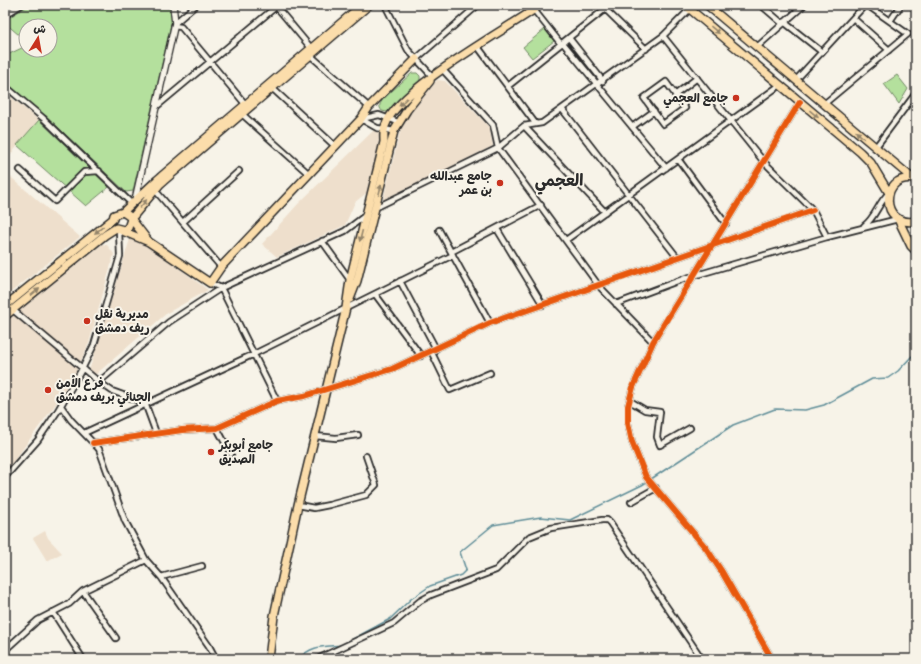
<svg xmlns="http://www.w3.org/2000/svg" width="921" height="664" font-family="Itim,'Playpen Sans Arabic',sans-serif">
<style>
.built{fill:#eedfcc}
.green{fill:#b4e09d;stroke:#708664}
.lines{fill:none;stroke-linecap:round;stroke-linejoin:round}
.stream{stroke:#5f8d98;stroke-width:1.5}
.minor-casing{stroke:#2b2b2b;stroke-width:8}
.tertiary-casing{stroke:#2b2b2b;stroke-width:8}
.primary-casing{stroke:#2b2b2b;stroke-width:10}
.minor{stroke:#f7f3e8;stroke-width:4.5}
.tertiary{stroke:#f7f3e8;stroke-width:5.5}
.primary{stroke:#fbddab;stroke-width:7}
.cycleway-casing{stroke:#f7f3e8;stroke-width:8}
.cycleway{stroke:#e8590c;stroke-width:6}
.oneway{fill:#93846b}
.poi-dot{fill:#c8321e;stroke:#f7f3e8;stroke-width:1.5}
.labels{text-anchor:middle;stroke-width:4;stroke-linejoin:round;paint-order:stroke}
.poi-label{font-size:12px;font-weight:bold;fill:#2b2b2b;stroke:#f7f3e8;text-anchor:start}
.district-label{font-size:16px;font-weight:bold;fill:#2b2b2b;stroke:#f7f3e8}
</style>
<rect width="100%" height="100%" fill="#f7f3e8"/>
<filter id="ink" filterUnits="userSpaceOnUse"><feTurbulence type="fractalNoise" baseFrequency=".025" numOctaves="2"/><feDisplacementMap in="SourceGraphic" scale="8" xChannelSelector="R" yChannelSelector="G"/><feConvolveMatrix kernelMatrix="1 2 1 2 8 2 1 2 1" color-interpolation-filters="sRGB"/></filter>
<g filter="url(#ink)">
<path class="built" d="M 437,80 L 445,81 L 489,127 L 493,146 L 383,200 L 402,124 Z
M 5,92 L 39,120 L 6,160 L 5,159 Z
M 374,130 L 382,135 L 369,191 L 355,202 L 345,225 L 277,257 L 262,244 L 298,204 Z
M 5,172 L 80,237 L 5,297 Z
M 130,239 L 146,244 L 208,290 L 167,313 L 95,375 L 89,371 Z
M 102,244 L 107,245 L 114,254 L 89,343 L 74,376 L 58,401 L 5,473 L 5,322 Z
M 45,531 L 48,538 L 62,553 L 47,561 L 33,538 Z"/>
<path class="green" d="M 29,5 L 169,5 L 172,20 L 133,191 L 126,192 L 47,117 L 5,82 L 5,56 L 26,46 L 26,50 L 50,50 L 50,26 L 26,26 L 26,41 L 5,23 L 5,20 Z
M 545,29 L 554,41 L 532,58 L 523,47 Z
M 412,73 L 417,73 L 420,76 L 420,81 L 392,108 L 387,112 L 382,111 C 378,106 380,104 383,99 Z
M 897,75 L 908,89 L 899,104 L 884,84 Z
M 39,120 L 109,187 L 86,206 L 17,145 Z"/>
<g class="lines">
<path class="stream" d="M 351,640 L 390,619 L 411,599 L 430,586 L 461,575 L 466,570 L 460,552 L 493,525 L 541,517 L 570,520 L 642,485 L 733,425 L 775,409 L 805,410 L 824,405 L 872,379 L 888,378 L 898,371 L 912,356
M 299,659 C 312,644 326,647 343,645"/>
<g class="minor-casing">
<path id="minor" d="M 275,5 L 311,48
M 385,5 L 408,50 L 433,77
M 601,5 L 646,49
M 761,5 L 783,24
M 534,10 L 561,44
M 5,15 L 21,5
M 853,18 L 889,50
M 890,21 L 901,5
M 784,22 L 822,52
M 175,23 L 196,5
M 174,26 L 181,27 L 246,105
M 663,36 L 764,162 L 813,210 L 827,237
M 569,38 L 603,81
M 563,43 L 666,168
M 478,47 L 535,123
M 757,47 L 804,5
M 310,55 L 369,107
M 416,59 L 478,5
M 443,70 L 493,125 L 498,148 L 599,286 L 653,342
M 796,80 L 865,5
M 666,82 L 685,108 L 663,124 L 644,98 Z
M 5,86 L 43,118 L 131,203
M 508,86 L 610,5
M 272,88 L 335,146
M 675,95 L 697,78
M 824,104 L 908,34 L 867,5
M 156,107 L 278,5
M 562,109 L 677,257
M 242,114 L 309,174
M 524,126 L 605,212
M 632,127 L 654,111
M 394,131 L 377,128 L 361,119 L 379,115 L 398,122
M 875,148 L 916,93
M 678,159 L 726,224
M 20,170 L 55,201 L 84,172 L 99,171
M 155,190 L 221,267
M 375,208 L 498,148 L 524,126 L 542,123 L 663,36 L 690,9
M 183,222 L 239,171
M 864,226 C 876,217 878,203 889,193
M 497,229 L 543,305
M 439,230 L 490,323
M 566,240 L 780,85
M 322,241 L 350,280
M 451,252 L 541,205
M 400,281 L 436,349
M 210,283 L 221,288 L 345,231 L 366,215
M 375,294 L 421,356
M 616,304 L 683,279 L 827,237 L 898,219
M 13,310 L 99,382 L 112,391 L 145,403 L 156,433
M 431,351 L 450,390 L 490,373
M 99,382 L 169,322 L 221,288 L 277,401
M 630,401 L 645,410 L 660,412 L 657,437 L 660,445 L 690,428
M 61,406 L 71,420 L 99,449 L 125,521 L 146,560 L 161,577 L 209,646 L 216,659
M 217,428 L 231,454
M 84,433 L 254,354 L 453,255
M 315,436 L 336,438 L 358,435
M 93,443 L 182,430 L 217,428 L 277,401 L 304,396 L 392,369 L 490,323 L 813,210
M 5,477 L 38,440 L 57,412 L 82,369 L 94,345 L 120,256 L 119,230
M 631,502 L 656,488
M 298,505 L 314,508 L 329,505 L 366,495 L 376,485 L 366,456
M 161,577 L 202,566
M 83,591 L 116,638
M 53,612 L 83,659
M 5,650 L 38,620 L 69,604 L 83,591 L 146,560
M 317,659 L 394,623 L 420,601 L 431,595 L 496,570 L 529,537 L 551,528 L 602,520 L 607,520 L 610,523 L 702,659
M 772,659 L 722,572 L 706,548 L 646,477 L 632,442 L 628,423 L 628,406 L 633,387 L 653,342 L 800,102"/>
</g>
<g class="tertiary-casing">
<path id="tertiary" d="M 135,200 L 175,23 L 173,5"/>
</g>
<g class="primary-casing">
<path id="primary" d="M 685,5 L 860,152 L 871,163 L 889,193
M 707,5 L 912,178
M 914,179 C 880,173 879,228 916,221
M 898,219 L 911,246 L 916,251
M 120,230 L 149,242 L 129,216 L 123,212
M 149,242 L 210,283 L 221,267 L 361,119 L 369,107 L 416,59
M 350,299 L 357,281 L 394,131 L 407,110 L 430,81
M 5,306 L 113,219 L 114,215 L 123,212 L 157,180 L 362,5
M 5,316 L 105,235 L 116,228 L 124,230 L 128,228 L 131,219 L 160,184 L 369,5
M 269,659 L 274,616 L 298,505 L 346,308 L 350,280 L 384,142 C 384,136 383,129 386,124 C 399,88 507,29 541,5"/>
</g>
<use href="#minor" class="minor"/>
<use href="#tertiary" class="tertiary"/>
<use href="#primary" class="primary"/>
<g class="cycleway-casing">
<path id="cycleway" d="M 93,443 L 182,430 L 217,428 L 277,401 L 304,396 L 392,369 L 490,323 L 813,210
M 772,659 L 722,572 L 706,548 L 646,477 L 632,442 L 628,423 L 628,406 L 633,387 L 653,342 L 800,102"/>
</g>
<use href="#cycleway" class="cycleway"/>
</g>
<defs><path id="oneway-solid" d="M-6-.8H1V-3.2L6.5 0L1 3.2V.8H-6Z"/></defs>
<g class="oneway">
<use href="#oneway-solid" transform="translate(715 30) rotate(40)"/>
<use href="#oneway-solid" transform="translate(403 102) rotate(135)"/>
<use href="#oneway-solid" transform="translate(814 114) rotate(40)"/>
<use href="#oneway-solid" transform="translate(860 135) rotate(-139)"/>
<use href="#oneway-solid" transform="translate(380 190) rotate(-76)"/>
<use href="#oneway-solid" transform="translate(143 204) rotate(-50)"/>
<use href="#oneway-solid" transform="translate(99 230) rotate(141)"/>
<use href="#oneway-solid" transform="translate(361 236) rotate(104)"/>
<use href="#oneway-solid" transform="translate(35 292) rotate(-39)"/>
</g>
</g>
<g class="poi-dot">
<circle cx="736" cy="98" r="4"/>
<circle cx="500" cy="183" r="4"/>
<circle cx="87" cy="321" r="4"/>
<circle cx="48" cy="390" r="4"/>
<circle cx="211" cy="452" r="4"/>
</g>
<g class="labels">
<g class="poi-label">
<text x="728" y="102" text-anchor="end">جامع العجمي</text>
<text x="492" y="180" text-anchor="end">جامع عبدالله<tspan x="492" dy="14">بن عمر</tspan></text>
<text x="95" y="318">مديرية نقل<tspan x="95" dy="14">ريف دمشق</tspan></text>
<text x="56" y="387">فرع الأمن<tspan x="56" dy="14">الجنائي بريف دمشق</tspan></text>
<text x="219" y="449">جامع أبوبكر<tspan x="219" dy="14">الصديق</tspan></text>
</g>
<g class="district-label">
<text x="559" y="186">العجمي</text>
</g>
</g>
<rect width="921" height="664" fill="none" stroke="#f7f3e8" stroke-width="20"/>
<rect x="10" y="10" width="901" height="644" fill="none" stroke="#2b2b2b" stroke-width="1.5" filter="url(#ink)"/>
<g transform="translate(38 38) rotate(11)"><circle r="19" fill="#f7f3e8" stroke="#a5a39c"/>
<path d="M0-3L7 15L0 10L-7 15Z" fill="#c8321e"/>
<text y="-6" font-size="11" font-weight="bold" text-anchor="middle" fill="#2b2b2b">ش</text>
</g>
</svg>
